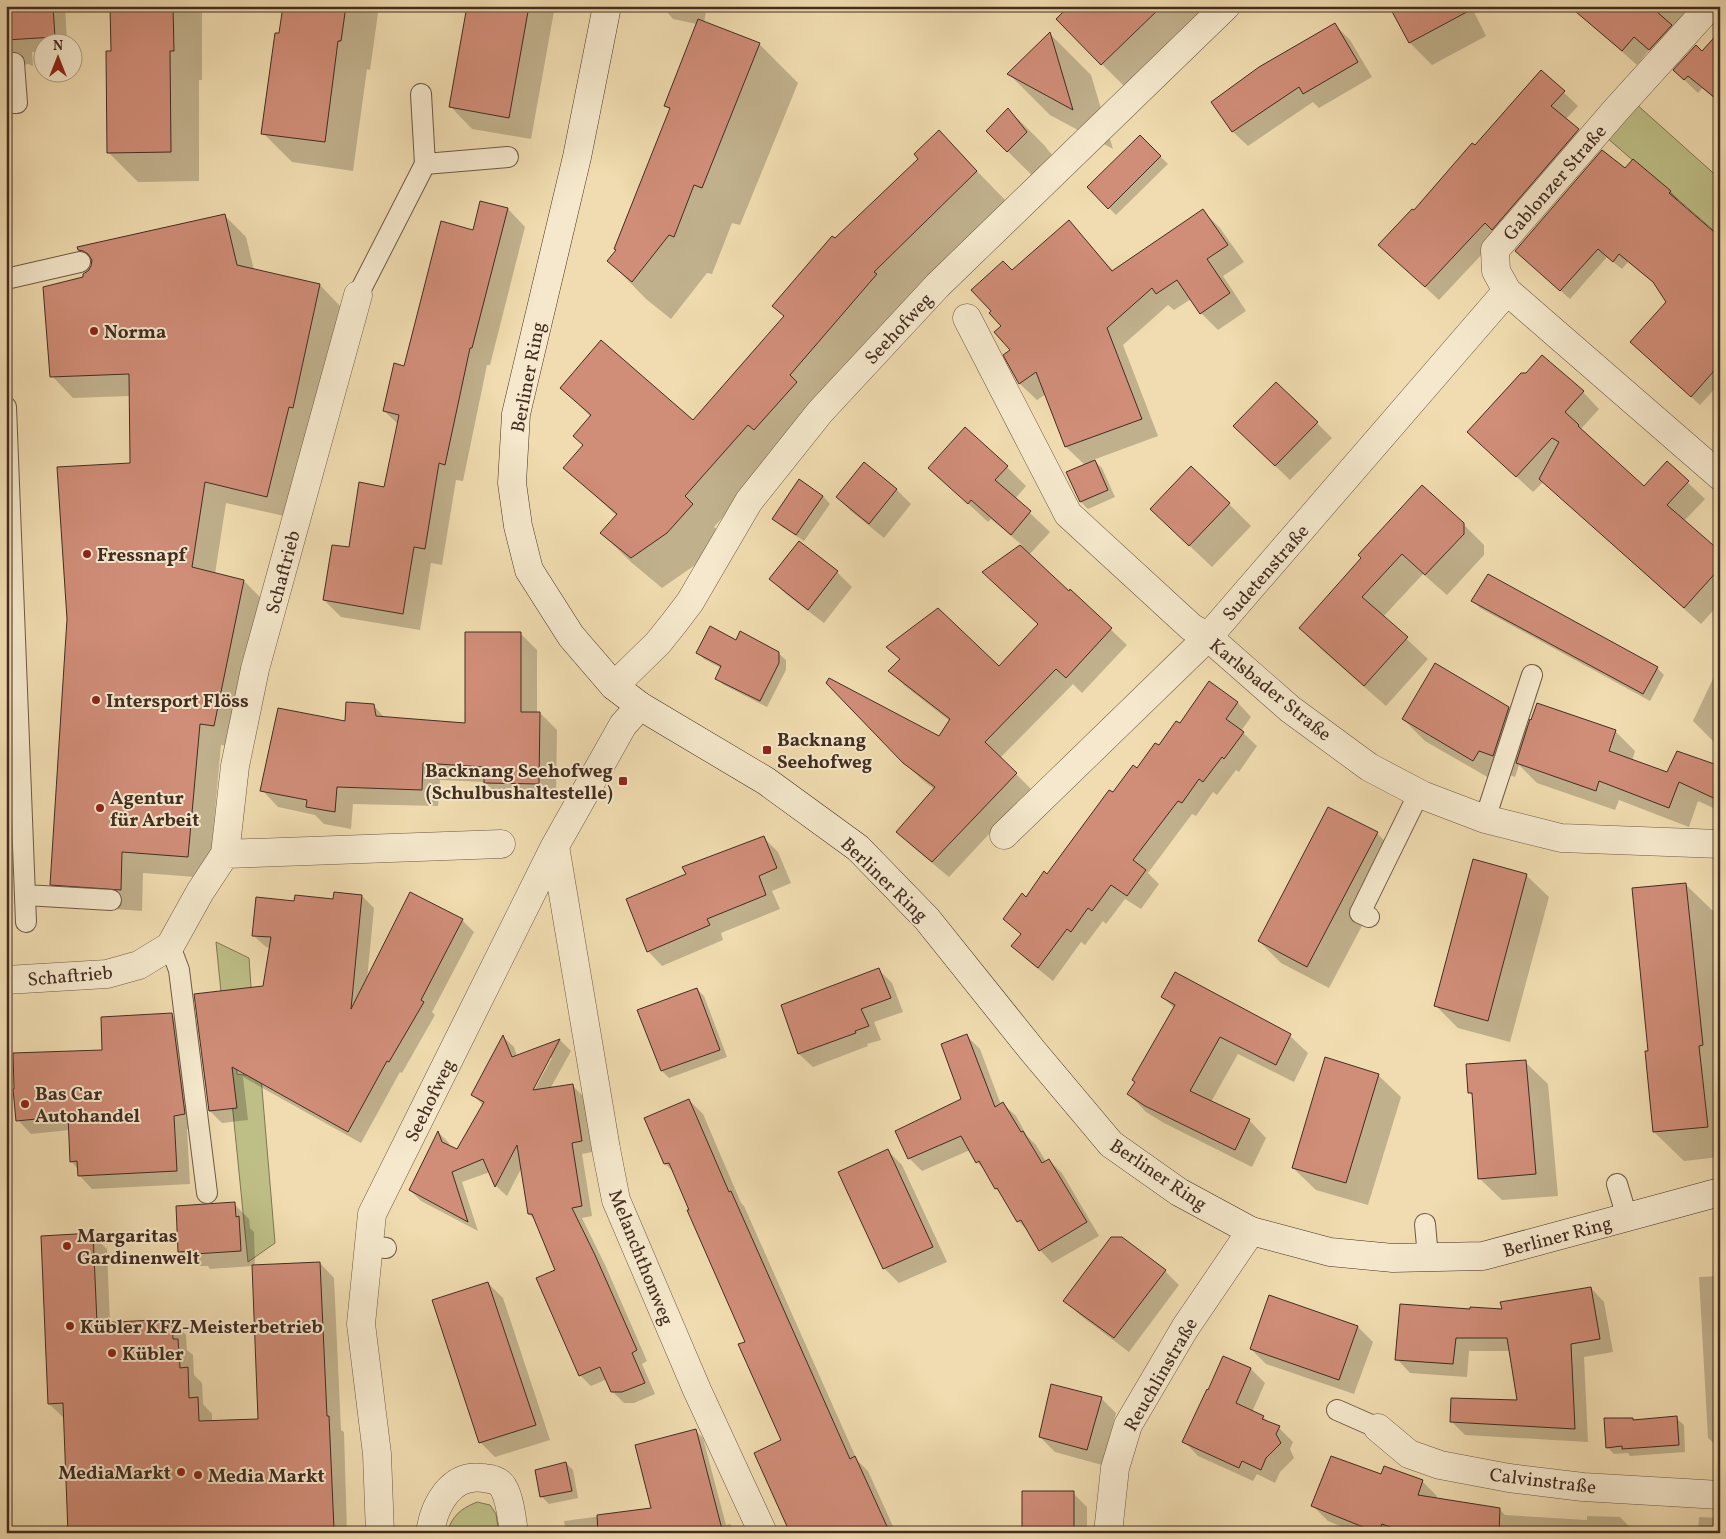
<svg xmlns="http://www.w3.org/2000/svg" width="1726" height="1539" font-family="Vollkorn,serif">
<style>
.green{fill:#bebf87;stroke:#807654}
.shadow{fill:#0003;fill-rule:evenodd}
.building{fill:#d08d78;stroke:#432c21}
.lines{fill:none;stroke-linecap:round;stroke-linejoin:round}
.lane-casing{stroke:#6e5845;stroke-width:22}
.street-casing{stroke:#6e5845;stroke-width:29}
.secondary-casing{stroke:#432c21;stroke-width:29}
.lane{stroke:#f5e8cc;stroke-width:20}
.street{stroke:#f5e8cc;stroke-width:28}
.secondary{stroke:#f5e8cc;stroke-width:28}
.poi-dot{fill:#8f2418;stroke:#f5e8cc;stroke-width:2}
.labels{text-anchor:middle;stroke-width:4;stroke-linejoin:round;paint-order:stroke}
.street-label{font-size:19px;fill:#432c21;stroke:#f5e8cc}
.poi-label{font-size:19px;font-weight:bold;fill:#432c21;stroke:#f5e8cc;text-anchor:start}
</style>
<rect width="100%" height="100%" fill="#f0dcb0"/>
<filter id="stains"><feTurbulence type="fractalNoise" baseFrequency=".004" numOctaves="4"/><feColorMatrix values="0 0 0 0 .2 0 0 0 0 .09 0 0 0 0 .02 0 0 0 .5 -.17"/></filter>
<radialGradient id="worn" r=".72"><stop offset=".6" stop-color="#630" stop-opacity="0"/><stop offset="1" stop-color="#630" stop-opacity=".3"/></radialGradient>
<path class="green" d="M 1635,103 L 1720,179 L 1720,236 L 1606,137 Z
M 216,942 L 249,958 L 255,1045 L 236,1046 L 237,1074 L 261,1077 L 275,1243 L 248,1262 Z
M 477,1502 L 490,1505 L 496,1514 L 499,1533 L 447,1533 C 452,1516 460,1509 477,1502 Z"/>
<path class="shadow" d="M 6,6 L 65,6 L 67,42 L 42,42 L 42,51 L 32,52 L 33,66 L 28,64 L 21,66 L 6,77 Z
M 112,6 L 202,6 L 202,80 L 199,80 L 199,181 L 138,182 L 108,152 L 112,52 Z
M 284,6 L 379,6 L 370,70 L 367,69 L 353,171 L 292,162 L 263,133 Z
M 468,6 L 555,6 L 531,139 L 472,129 L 450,106 Z
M 662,6 L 707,6 L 704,23 L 760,45 L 798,83 L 740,225 L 732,223 L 712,274 L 707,273 L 671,319 L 646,299 L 609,261 L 618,250 L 670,110 L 665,105 L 697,24 L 673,19 Z
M 1071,6 L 1228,6 L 1133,95 L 1057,19 Z
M 1390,6 L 1471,6 L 1486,36 L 1432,65 L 1410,43 Z
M 1596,6 L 1696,6 L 1664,63 L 1649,50 L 1637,65 L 1585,19 Z
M 1335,25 L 1350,40 L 1372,77 L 1319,108 L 1313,102 L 1248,146 L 1233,132 L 1212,102 Z
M 1720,32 L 1720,103 L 1702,88 L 1698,93 L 1674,70 L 1702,53 Z
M 1050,34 L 1091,75 L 1113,149 L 1050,115 L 1009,74 Z
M 1541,71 L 1578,106 L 1565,120 L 1591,144 L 1499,236 L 1439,300 L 1394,258 L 1414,212 L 1475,147 Z
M 1008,109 L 1045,146 L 1063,169 L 1045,188 L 987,131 Z
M 939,132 L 1007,202 L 714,527 L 723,535 L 698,563 L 662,588 L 632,563 L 601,533 L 617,516 L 565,468 L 584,445 L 591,417 L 562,388 L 693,421 L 785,316 L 835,240 L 919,159 Z
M 1140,136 L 1168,164 L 1116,215 L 1088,187 Z
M 1625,170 L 1670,191 L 1679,200 L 1678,201 L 1720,361 L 1720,383 L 1700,405 L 1641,351 L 1667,302 L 1656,285 L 1628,262 L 1622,269 L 1607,257 L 1570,299 L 1525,259 Z
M 481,202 L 508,209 L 525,227 L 490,365 L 487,365 L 463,481 L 456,480 L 442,565 L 431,563 L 420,630 L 341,617 L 324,600 L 350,549 L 385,489 L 398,424 L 384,411 L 405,367 L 474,231 Z
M 1203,211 L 1220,228 L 1244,262 L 1223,276 L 1246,311 L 1218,330 L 1201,313 L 1191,299 L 1174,310 L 1168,305 L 1123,345 L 1158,436 L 1093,460 L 1102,468 L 1115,497 L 1088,509 L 1081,502 L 1068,473 L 1085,465 L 1066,447 L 1046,394 L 1037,400 L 1020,384 L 1005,355 L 1012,350 L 1002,326 L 1012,272 L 1069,222 L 1114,272 Z
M 225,216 L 246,237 L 254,270 L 320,285 L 341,307 L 289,517 L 226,503 L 215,574 L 244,581 L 265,602 L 235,747 L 221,745 L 209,878 L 143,873 L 142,911 L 73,906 L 51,884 L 132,464 L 130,396 L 73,398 L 52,376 L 85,277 L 93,264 L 79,250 Z
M 1583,392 L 1599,409 L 1581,429 L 1645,488 L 1667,463 L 1705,499 L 1684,521 L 1720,553 L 1720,603 L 1701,624 L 1543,482 L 1533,492 L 1468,432 Z
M 1317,423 L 1332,438 L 1290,480 L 1249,441 Z
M 864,464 L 897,490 L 911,504 L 884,538 L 852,512 L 837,497 Z
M 1007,467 L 1026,486 L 1015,499 L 1050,532 L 1029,555 L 1069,593 L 1070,591 L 1127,645 L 1082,693 L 1073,684 L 1000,758 L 1031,789 L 949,877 L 914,848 L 898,832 L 934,789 L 920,778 L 904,762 L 939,738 L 950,721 L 905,686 L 890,671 L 901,660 L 888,647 L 999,668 L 1039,624 L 984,572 L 1022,545 L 991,519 L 988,522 L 930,468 Z
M 799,481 L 823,496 L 830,504 L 804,541 L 781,526 L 774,519 Z
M 1229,504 L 1251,526 L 1212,567 L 1174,531 Z
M 1463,524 L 1484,545 L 1484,555 L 1447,595 L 1423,574 L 1383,617 L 1428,659 L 1386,706 L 1321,649 L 1301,628 L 1362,558 Z
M 837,572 L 852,587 L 824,623 L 786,594 L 771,579 Z
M 1473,601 L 1657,668 L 1664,675 L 1650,701 L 1480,608 Z
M 520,633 L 537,650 L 537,713 L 540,713 L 557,730 L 556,800 L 502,800 L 485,782 L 440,780 L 438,806 L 353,804 L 351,829 L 324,824 L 315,815 L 278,807 L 262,790 L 346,723 L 373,705 L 385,718 L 467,724 Z
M 736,641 L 778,653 L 786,660 L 786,670 L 767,707 L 724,685 L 716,678 L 721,668 L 704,659 L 697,652 Z
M 1720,664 L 1720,746 L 1715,743 L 1693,721 Z
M 1210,683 L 1238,703 L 1251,717 L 1241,731 L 1257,746 L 1239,772 L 1236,770 L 1217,795 L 1213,792 L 1196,816 L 1192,814 L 1148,873 L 1159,884 L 1141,909 L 1125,899 L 1106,924 L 1103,921 L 1085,945 L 1081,942 L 1053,981 L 1027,960 L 1013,946 L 1022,935 L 1005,919 L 1048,875 L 1113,794 L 1180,725 Z
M 1538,705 L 1616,732 L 1635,751 L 1632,761 L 1667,774 L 1720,767 L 1720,811 L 1698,801 L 1689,827 L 1619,800 L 1615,810 L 1537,783 L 1519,765 L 1515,777 L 1502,772 L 1496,782 L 1425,741 L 1403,719 L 1508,708 L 1528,728 Z
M 1377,833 L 1399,856 L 1329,988 L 1281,963 L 1259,941 Z
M 763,837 L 778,852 L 791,883 L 772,891 L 780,909 L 721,933 L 723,940 L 662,966 L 648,951 L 688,875 Z
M 1526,875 L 1549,897 L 1510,1042 L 1458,1028 L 1436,1006 Z
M 1685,884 L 1715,913 L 1720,963 L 1720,1157 L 1684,1161 L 1654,1132 L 1650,1052 Z
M 362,896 L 374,908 L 367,980 L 462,920 L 474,932 L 432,1012 L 435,1015 L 402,1073 L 400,1072 L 361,1143 L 243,1077 L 248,1120 L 222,1123 L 210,1111 L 264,987 L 270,948 L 266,947 L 253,935 L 296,902 L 334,901 Z
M 879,970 L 892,983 L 903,1012 L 874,1022 L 881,1040 L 867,1044 L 868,1046 L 813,1067 L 799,1054 L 783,1006 Z
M 697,989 L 704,996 L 727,1057 L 669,1078 L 662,1071 Z
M 1163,997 L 1290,1036 L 1308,1053 L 1294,1082 L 1238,1054 L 1211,1102 L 1249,1120 L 1266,1138 L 1252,1167 L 1164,1123 L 1146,1112 L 1129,1094 L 1174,1008 Z
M 172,1015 L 186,1028 L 198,1127 L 187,1129 L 190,1184 L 92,1189 L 79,1175 L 78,1169 L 71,1161 L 70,1130 L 31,1134 L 18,1120 L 103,1051 Z
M 967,1036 L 980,1049 L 1001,1105 L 1003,1104 L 1016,1116 L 1027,1136 L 1036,1145 L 1046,1162 L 1049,1160 L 1062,1173 L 1099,1236 L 1052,1263 L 1040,1250 L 1029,1232 L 1018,1221 L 1003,1195 L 996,1189 L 987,1172 L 977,1162 L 970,1150 L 922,1171 L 909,1158 L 963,1100 Z
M 503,1037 L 514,1047 L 517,1056 L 560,1040 L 571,1051 L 550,1089 L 573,1086 L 584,1097 L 592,1152 L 582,1154 L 592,1216 L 582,1218 L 606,1267 L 647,1361 L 642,1364 L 655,1394 L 634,1403 L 624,1403 L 613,1392 L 607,1379 L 591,1386 L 580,1375 L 556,1271 L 536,1221 L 529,1214 L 522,1167 L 507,1196 L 496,1186 L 490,1172 L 462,1182 L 478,1231 L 421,1201 L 410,1190 L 439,1133 L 449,1143 L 450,1147 L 458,1151 L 483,1105 L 472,1094 ZM 549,1058 L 552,1058 L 531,1096 L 529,1095 Z
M 1525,1062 L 1548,1084 L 1558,1196 L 1502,1200 L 1479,1178 L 1474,1097 L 1469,1092 Z
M 1378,1075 L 1401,1097 L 1368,1205 L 1316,1190 L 1293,1168 Z
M 689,1100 L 703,1114 L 741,1203 L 744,1206 L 857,1460 L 868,1471 L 896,1533 L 792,1533 L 783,1441 L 746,1342 L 675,1173 L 665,1164 Z
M 887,1150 L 902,1165 L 947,1262 L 899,1283 L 884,1268 Z
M 234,1204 L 249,1219 L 250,1228 L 254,1232 L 255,1266 L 320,1263 L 334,1278 L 341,1430 L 344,1432 L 347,1533 L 69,1533 L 65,1419 L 49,1404 L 92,1235 L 107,1249 L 110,1323 L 172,1321 L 186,1335 L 187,1350 L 193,1355 L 194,1375 L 202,1383 L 203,1404 L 212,1414 L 212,1422 L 259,1420 L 253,1266 L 210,1269 L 208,1266 L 195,1266 L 180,1252 Z
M 1165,1271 L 1179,1285 L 1129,1352 L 1080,1315 L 1065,1300 Z
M 1720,1276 L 1720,1449 L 1708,1438 L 1699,1277 Z
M 488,1283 L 503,1298 L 550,1440 L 495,1457 L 480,1442 Z
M 1591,1288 L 1604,1302 L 1613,1352 L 1584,1357 L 1588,1442 L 1465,1435 L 1451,1421 L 1519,1401 L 1510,1351 L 1469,1351 L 1467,1377 L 1410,1373 L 1397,1359 L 1471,1311 L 1503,1310 Z
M 1270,1296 L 1358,1327 L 1373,1342 L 1354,1394 L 1266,1364 L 1251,1349 Z
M 1224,1357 L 1251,1369 L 1265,1383 L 1252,1412 L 1263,1417 L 1270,1423 L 1279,1428 L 1293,1442 L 1290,1449 L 1294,1458 L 1280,1472 L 1275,1483 L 1257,1474 L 1253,1481 L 1198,1456 L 1184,1441 L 1209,1392 Z
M 1052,1385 L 1101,1398 L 1116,1413 L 1102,1465 L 1055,1452 L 1040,1437 Z
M 1676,1418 L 1684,1425 L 1685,1452 L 1630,1456 L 1628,1453 L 1614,1454 L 1607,1447 L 1633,1419 L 1634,1421 Z
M 696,1431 L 703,1438 L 726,1525 L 730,1524 L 738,1533 L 682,1533 Z
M 566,1463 L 573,1470 L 578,1498 L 549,1504 L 542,1497 Z
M 1382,1475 L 1422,1481 L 1437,1496 L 1436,1499 L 1499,1509 L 1505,1515 L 1587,1520 L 1587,1516 L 1620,1517 L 1633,1530 L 1638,1530 L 1641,1533 L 1357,1533 L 1328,1521 L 1313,1506 Z
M 1073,1493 L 1087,1507 L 1087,1533 L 1023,1533 Z
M 602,1516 L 610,1533 L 566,1533 L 564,1521 Z
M 1699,1517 L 1720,1518 L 1720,1533 L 1698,1533 Z"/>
<path class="building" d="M 6,6 L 53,6 L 55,37 L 6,40 Z
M 110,6 L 173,6 L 174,51 L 170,51 L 171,152 L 107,153 L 106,51 L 111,51 Z
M 283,6 L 346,6 L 341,41 L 338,41 L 325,142 L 261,134 L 275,33 L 279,33 Z
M 467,6 L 529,6 L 509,118 L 449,107 Z
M 1069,6 L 1162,6 L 1101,65 L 1056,19 Z
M 1389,6 L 1478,6 L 1409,43 Z
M 1569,6 L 1660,6 L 1656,11 L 1672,25 L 1649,50 L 1634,37 L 1622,51 Z
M 698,19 L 760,43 L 702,188 L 694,185 L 674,237 L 669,235 L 632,282 L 607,261 L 616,250 L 614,249 L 670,108 L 664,106 Z
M 1335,23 L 1358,62 L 1303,94 L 1299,87 L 1232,132 L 1211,102 L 1259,67 Z
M 1720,31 L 1720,102 L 1688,76 L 1684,80 L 1673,70 L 1696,45 L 1702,51 Z
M 1050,32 L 1073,110 L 1007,74 Z
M 1541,70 L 1565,91 L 1551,106 L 1579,129 L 1492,230 L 1485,223 L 1425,287 L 1378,245 L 1412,209 L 1414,210 L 1472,143 L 1475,145 Z
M 1008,108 L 1027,132 L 1007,152 L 986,131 Z
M 939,130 L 977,171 L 874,272 L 877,274 L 790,375 L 797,382 L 754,430 L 748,425 L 685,496 L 693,504 L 667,533 L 631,558 L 600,533 L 617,514 L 563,468 L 583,445 L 573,436 L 591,415 L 560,388 L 601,340 L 693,420 L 784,316 L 772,306 L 832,236 L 835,238 L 918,159 L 914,154 Z
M 1140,135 L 1161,156 L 1108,209 L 1087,187 Z
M 1602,150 L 1625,168 L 1633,159 L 1671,191 L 1669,193 L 1720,237 L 1720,364 L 1691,397 L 1630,342 L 1666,302 L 1653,282 L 1619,254 L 1613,262 L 1598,249 L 1560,291 L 1515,251 Z
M 480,201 L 508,208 L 472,348 L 470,348 L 445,465 L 439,463 L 425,549 L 414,547 L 403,614 L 323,600 L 332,545 L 349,547 L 359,482 L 384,487 L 399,415 L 383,411 L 394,363 L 404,366 L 441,221 L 473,230 Z
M 1203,209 L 1228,245 L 1207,259 L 1230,293 L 1200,314 L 1177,280 L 1156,294 L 1152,288 L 1107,328 L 1142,419 L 1065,447 L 1036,372 L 1019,384 L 1003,355 L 1010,350 L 994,332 L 1001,326 L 989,313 L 991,311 L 971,290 L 1003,261 L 1012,270 L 1069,220 L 1112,271 Z
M 225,214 L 237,265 L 320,284 L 293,408 L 289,407 L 267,497 L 205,482 L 192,567 L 244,580 L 214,726 L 200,724 L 188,857 L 122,852 L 121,890 L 50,885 L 67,619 L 57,467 L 130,463 L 129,374 L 50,377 L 43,287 L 83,277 L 83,274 L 88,271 L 91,266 L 92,260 L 88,254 L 83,251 L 78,250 L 77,247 Z
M 1542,355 L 1584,391 L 1565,412 L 1579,425 L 1578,426 L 1644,486 L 1667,461 L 1689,481 L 1667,505 L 1720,551 L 1720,568 L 1684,608 L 1539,479 L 1559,442 L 1552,438 L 1516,477 L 1467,432 L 1521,373 L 1526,373 Z
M 1276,382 L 1318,422 L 1275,466 L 1233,426 Z
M 965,427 L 1008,466 L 995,480 L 1031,511 L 1011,535 L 971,500 L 968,504 L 928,468 Z
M 1095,460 L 1108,490 L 1080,502 L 1066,472 Z
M 864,462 L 897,489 L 869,524 L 836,497 Z
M 1191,466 L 1230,503 L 1189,546 L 1150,509 Z
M 799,479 L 823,496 L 796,535 L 772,519 Z
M 1422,485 L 1464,523 L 1464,534 L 1425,575 L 1402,554 L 1362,597 L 1408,637 L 1364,686 L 1299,628 L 1361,558 L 1358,555 Z
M 799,541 L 838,571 L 808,610 L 769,579 Z
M 1020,545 L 1069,591 L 1070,589 L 1112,628 L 1066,678 L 1056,669 L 985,742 L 1017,773 L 932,862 L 896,832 L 935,787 L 903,763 L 826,683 L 829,678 L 939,736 L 950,719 L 888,671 L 900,659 L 886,647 L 938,608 L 999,666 L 1038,624 L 982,572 Z
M 1488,574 L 1658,667 L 1643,694 L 1471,601 Z
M 710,626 L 736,640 L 740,631 L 779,652 L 779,663 L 760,701 L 715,679 L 721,666 L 696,653 Z
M 465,632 L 521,632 L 521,712 L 540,712 L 539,784 L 484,783 L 484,767 L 423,763 L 422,790 L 337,787 L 335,812 L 306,807 L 307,800 L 260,791 L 278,708 L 345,721 L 346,702 L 374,704 L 376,716 L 465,723 Z
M 1435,663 L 1509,707 L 1493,756 L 1479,751 L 1473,761 L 1402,719 Z
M 1209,681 L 1238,702 L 1226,719 L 1244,732 L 1224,759 L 1222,757 L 1203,782 L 1199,779 L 1182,803 L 1178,801 L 1133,860 L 1146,870 L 1127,896 L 1111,885 L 1092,911 L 1088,908 L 1071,932 L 1067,929 L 1038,968 L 1011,946 L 1021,934 L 1003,919 L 1022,893 L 1026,897 L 1044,871 L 1047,874 L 1109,790 L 1113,792 L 1133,765 L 1137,768 L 1155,743 L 1159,745 L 1176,721 L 1180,723 Z
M 1537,703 L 1616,730 L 1609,751 L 1667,772 L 1677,751 L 1720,766 L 1720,801 L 1679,782 L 1669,808 L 1599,781 L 1596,791 L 1516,763 L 1530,719 L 1531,720 Z
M 1328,807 L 1378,832 L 1307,967 L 1258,941 Z
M 764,836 L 777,868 L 759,876 L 766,895 L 707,919 L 710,925 L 647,952 L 626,899 L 686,874 L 682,867 Z
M 1473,859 L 1527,874 L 1488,1021 L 1434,1006 Z
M 1686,883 L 1703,1045 L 1699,1046 L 1708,1127 L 1653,1132 L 1645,1051 L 1648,1051 L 1632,888 Z
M 334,892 L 362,895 L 351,1009 L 410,892 L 463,919 L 421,1000 L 424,1002 L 389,1062 L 387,1061 L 348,1132 L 232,1067 L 237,1108 L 209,1111 L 194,994 L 263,986 L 271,937 L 252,936 L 256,897 L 294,901 L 295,895 L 333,899 Z
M 879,968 L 891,998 L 861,1009 L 869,1026 L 855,1031 L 856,1033 L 798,1054 L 781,1005 Z
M 1175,972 L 1291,1034 L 1276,1065 L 1220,1037 L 1190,1091 L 1250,1119 L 1235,1150 L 1145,1106 L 1127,1094 L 1135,1082 L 1132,1080 L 1175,1005 L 1161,997 Z
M 697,988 L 720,1050 L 661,1071 L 637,1010 Z
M 172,1013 L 185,1114 L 174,1116 L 177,1171 L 78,1176 L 77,1161 L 70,1162 L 68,1116 L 16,1121 L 13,1089 L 14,1089 L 13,1053 L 102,1050 L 101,1017 Z
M 967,1034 L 995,1107 L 1003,1102 L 1021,1132 L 1023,1131 L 1042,1163 L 1049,1159 L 1087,1222 L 1039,1251 L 1021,1220 L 1017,1222 L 997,1188 L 995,1189 L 979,1161 L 976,1163 L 961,1136 L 908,1159 L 895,1131 L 961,1099 L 941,1044 Z
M 503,1035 L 512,1057 L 560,1039 L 533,1090 L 573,1084 L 582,1141 L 572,1143 L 582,1206 L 572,1208 L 595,1255 L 637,1350 L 632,1353 L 645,1383 L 622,1392 L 611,1392 L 600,1367 L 579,1376 L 536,1278 L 555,1270 L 532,1214 L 528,1214 L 517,1145 L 495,1187 L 483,1159 L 452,1172 L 468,1222 L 409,1190 L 438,1131 L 442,1142 L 457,1149 L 484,1102 L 471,1095 Z
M 1325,1057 L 1379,1074 L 1346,1183 L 1292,1168 Z
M 1526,1060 L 1536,1174 L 1478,1179 L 1472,1093 L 1468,1093 L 1466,1064 Z
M 689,1099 L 729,1192 L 731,1191 L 850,1459 L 855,1456 L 890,1533 L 790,1533 L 754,1453 L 781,1440 L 738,1344 L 745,1342 L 687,1210 L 689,1210 L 669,1163 L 664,1164 L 644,1118 Z
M 888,1149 L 933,1247 L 883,1269 L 838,1172 Z
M 235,1202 L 236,1217 L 239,1216 L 241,1251 L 194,1254 L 194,1251 L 178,1252 L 176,1206 Z
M 93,1233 L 97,1323 L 172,1319 L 173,1339 L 178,1339 L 180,1368 L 188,1367 L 189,1398 L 198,1397 L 199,1421 L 258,1419 L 252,1265 L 320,1262 L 327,1416 L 329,1416 L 334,1529 L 234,1533 L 68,1533 L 63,1403 L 48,1404 L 41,1236 Z
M 1111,1237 L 1122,1237 L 1166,1270 L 1114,1338 L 1063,1301 Z
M 488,1282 L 536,1425 L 479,1443 L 432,1300 Z
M 1591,1287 L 1600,1339 L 1571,1344 L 1575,1429 L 1450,1422 L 1451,1398 L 1517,1400 L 1507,1338 L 1456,1338 L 1453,1364 L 1395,1360 L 1400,1304 L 1470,1309 L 1470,1307 L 1502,1309 L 1500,1302 Z
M 1269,1295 L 1358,1326 L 1339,1380 L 1250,1349 Z
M 1223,1356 L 1251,1368 L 1236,1403 L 1264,1416 L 1262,1419 L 1280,1426 L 1276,1434 L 1281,1443 L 1266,1458 L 1261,1470 L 1242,1461 L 1239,1468 L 1182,1442 L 1207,1389 L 1208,1390 Z
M 1051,1384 L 1102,1397 L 1087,1450 L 1039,1437 Z
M 1677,1416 L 1679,1445 L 1622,1449 L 1622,1446 L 1606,1448 L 1604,1418 L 1633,1418 L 1633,1420 Z
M 696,1429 L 723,1533 L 598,1533 L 597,1515 L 651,1508 L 635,1445 Z
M 1331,1456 L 1381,1474 L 1384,1466 L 1423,1480 L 1418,1495 L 1500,1508 L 1499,1533 L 1407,1533 L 1382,1524 L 1378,1533 L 1311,1506 Z
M 566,1462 L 572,1491 L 540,1497 L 535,1470 Z
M 1022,1491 L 1074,1491 L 1074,1533 L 1022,1533 Z"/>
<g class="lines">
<g class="lane-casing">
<path id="lane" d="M 421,94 L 425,164
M 6,103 L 17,103 L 14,63
M 6,279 L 80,262
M 358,295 L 425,164 L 508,157
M 6,407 L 26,922
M 1485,819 L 1532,675
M 25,895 L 111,900
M 1369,917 L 1360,913 L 1419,793
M 170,946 L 179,970 L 207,1193
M 1617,1184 L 1627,1217
M 1425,1224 L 1428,1257
M 369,1246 L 386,1248
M 1337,1410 L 1378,1428"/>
</g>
<g class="street-casing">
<path id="street" d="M 1710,6 L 1616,110 L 1495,250 L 1496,271 L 1507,291 L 1720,476
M 967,318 L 1068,514 L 1191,627 L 1208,637 L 1290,709 L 1369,767 L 1422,795 L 1485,819 L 1561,838 L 1720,844
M 614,686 L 658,643 L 674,623 L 690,602 L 749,501 L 820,412 L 938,285 L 1226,6
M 1004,835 L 1208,637 L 1507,291
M 555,846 L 606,1149 L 616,1200 L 697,1390 L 763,1533
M 225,854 L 501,844
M 6,980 L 107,974 L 139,965 L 170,946 L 200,892 L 225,854 L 235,766 L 255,669 L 358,295
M 1378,1428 L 1409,1454 L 1440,1465 L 1509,1478 L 1583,1487 L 1720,1495
M 380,1533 L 377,1454 L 361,1324 L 372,1214 L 555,846 L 623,725 L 640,706
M 430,1533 C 434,1505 451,1473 483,1478 C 491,1479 499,1480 503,1487 C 510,1498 512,1520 514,1533
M 1108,1533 L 1115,1468 L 1128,1425 L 1185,1328 L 1251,1231"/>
</g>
<g class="secondary-casing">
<path id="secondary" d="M 607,6 L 577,157 L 516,414 L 512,483 L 518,526 L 529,570 L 571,636 L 614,686 L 640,706 L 766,781 L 858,848 L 927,919 L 1032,1050 L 1111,1144 L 1179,1192 L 1251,1231 L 1330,1252 L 1393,1258 L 1483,1256 L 1720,1192"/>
</g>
<use href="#lane" class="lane"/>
<use href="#street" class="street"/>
<use href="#secondary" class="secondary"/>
</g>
<g class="poi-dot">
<circle cx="94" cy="331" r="5"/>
<circle cx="87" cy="554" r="5"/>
<circle cx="96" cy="700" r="5"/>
<rect x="762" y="745" width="10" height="10" rx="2.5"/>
<rect x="618" y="776" width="10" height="10" rx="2.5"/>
<circle cx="100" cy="808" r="5"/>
<circle cx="25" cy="1104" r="5"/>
<circle cx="67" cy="1246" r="5"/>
<circle cx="70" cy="1326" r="5"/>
<circle cx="112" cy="1353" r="5"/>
<circle cx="181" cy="1472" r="5"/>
<circle cx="198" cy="1475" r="5"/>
</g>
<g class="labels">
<g class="street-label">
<text transform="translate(1554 182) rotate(-49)" y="7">Gablonzer Straße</text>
<text transform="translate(898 328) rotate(-47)" y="7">Seehofweg</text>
<text transform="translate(527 377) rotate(-79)" y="7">Berliner Ring</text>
<text transform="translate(282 572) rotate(-75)" y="7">Schaftrieb</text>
<text transform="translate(1265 572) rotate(-49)" y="7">Sudetenstraße</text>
<text transform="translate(1271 689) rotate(39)" y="7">Karlsbader Straße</text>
<text transform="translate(885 879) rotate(44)" y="7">Berliner Ring</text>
<text transform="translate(70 975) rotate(-5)" y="7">Schaftrieb</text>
<text transform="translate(429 1100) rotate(-64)" y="7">Seehofweg</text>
<text transform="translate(1159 1174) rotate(34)" y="7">Berliner Ring</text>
<text transform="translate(1557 1236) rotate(-15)" y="7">Berliner Ring</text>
<text transform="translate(642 1257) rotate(68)" y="7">Melanchthonweg</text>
<text transform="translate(1160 1374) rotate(-60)" y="7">Reuchlinstraße</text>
<text transform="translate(1543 1480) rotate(7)" y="7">Calvinstraße</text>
</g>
<g class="poi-label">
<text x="104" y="338">Norma</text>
<text x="97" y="561">Fressnapf</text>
<text x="106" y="707">Intersport Flöss</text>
<text x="777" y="746">Backnang<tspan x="777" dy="22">Seehofweg</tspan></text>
<text x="613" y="777" text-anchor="end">Backnang Seehofweg<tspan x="613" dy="22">(Schulbushaltestelle)</tspan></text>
<text x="110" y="804">Agentur<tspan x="110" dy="22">für Arbeit</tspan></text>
<text x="35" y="1100">Bas Car<tspan x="35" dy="22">Autohandel</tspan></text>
<text x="77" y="1242">Margaritas<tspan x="77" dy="22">Gardinenwelt</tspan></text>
<text x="80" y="1333">Kübler KFZ-Meisterbetrieb</text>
<text x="122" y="1360">Kübler</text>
<text x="171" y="1479" text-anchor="end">MediaMarkt</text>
<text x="208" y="1482">Media Markt</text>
</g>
</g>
<rect width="1726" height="1539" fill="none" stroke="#f0dcb0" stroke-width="25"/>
<rect x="8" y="8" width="1711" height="1524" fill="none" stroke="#432c21" stroke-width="2.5"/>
<rect x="12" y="12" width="1701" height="1514" fill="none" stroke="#432c21"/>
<g transform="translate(58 58)"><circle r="24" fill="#f5e8cc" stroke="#ae9d88"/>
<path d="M0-4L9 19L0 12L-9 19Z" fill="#8f2418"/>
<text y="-8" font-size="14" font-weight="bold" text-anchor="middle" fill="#432c21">N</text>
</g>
<rect width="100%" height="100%" filter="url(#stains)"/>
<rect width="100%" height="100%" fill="url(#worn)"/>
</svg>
